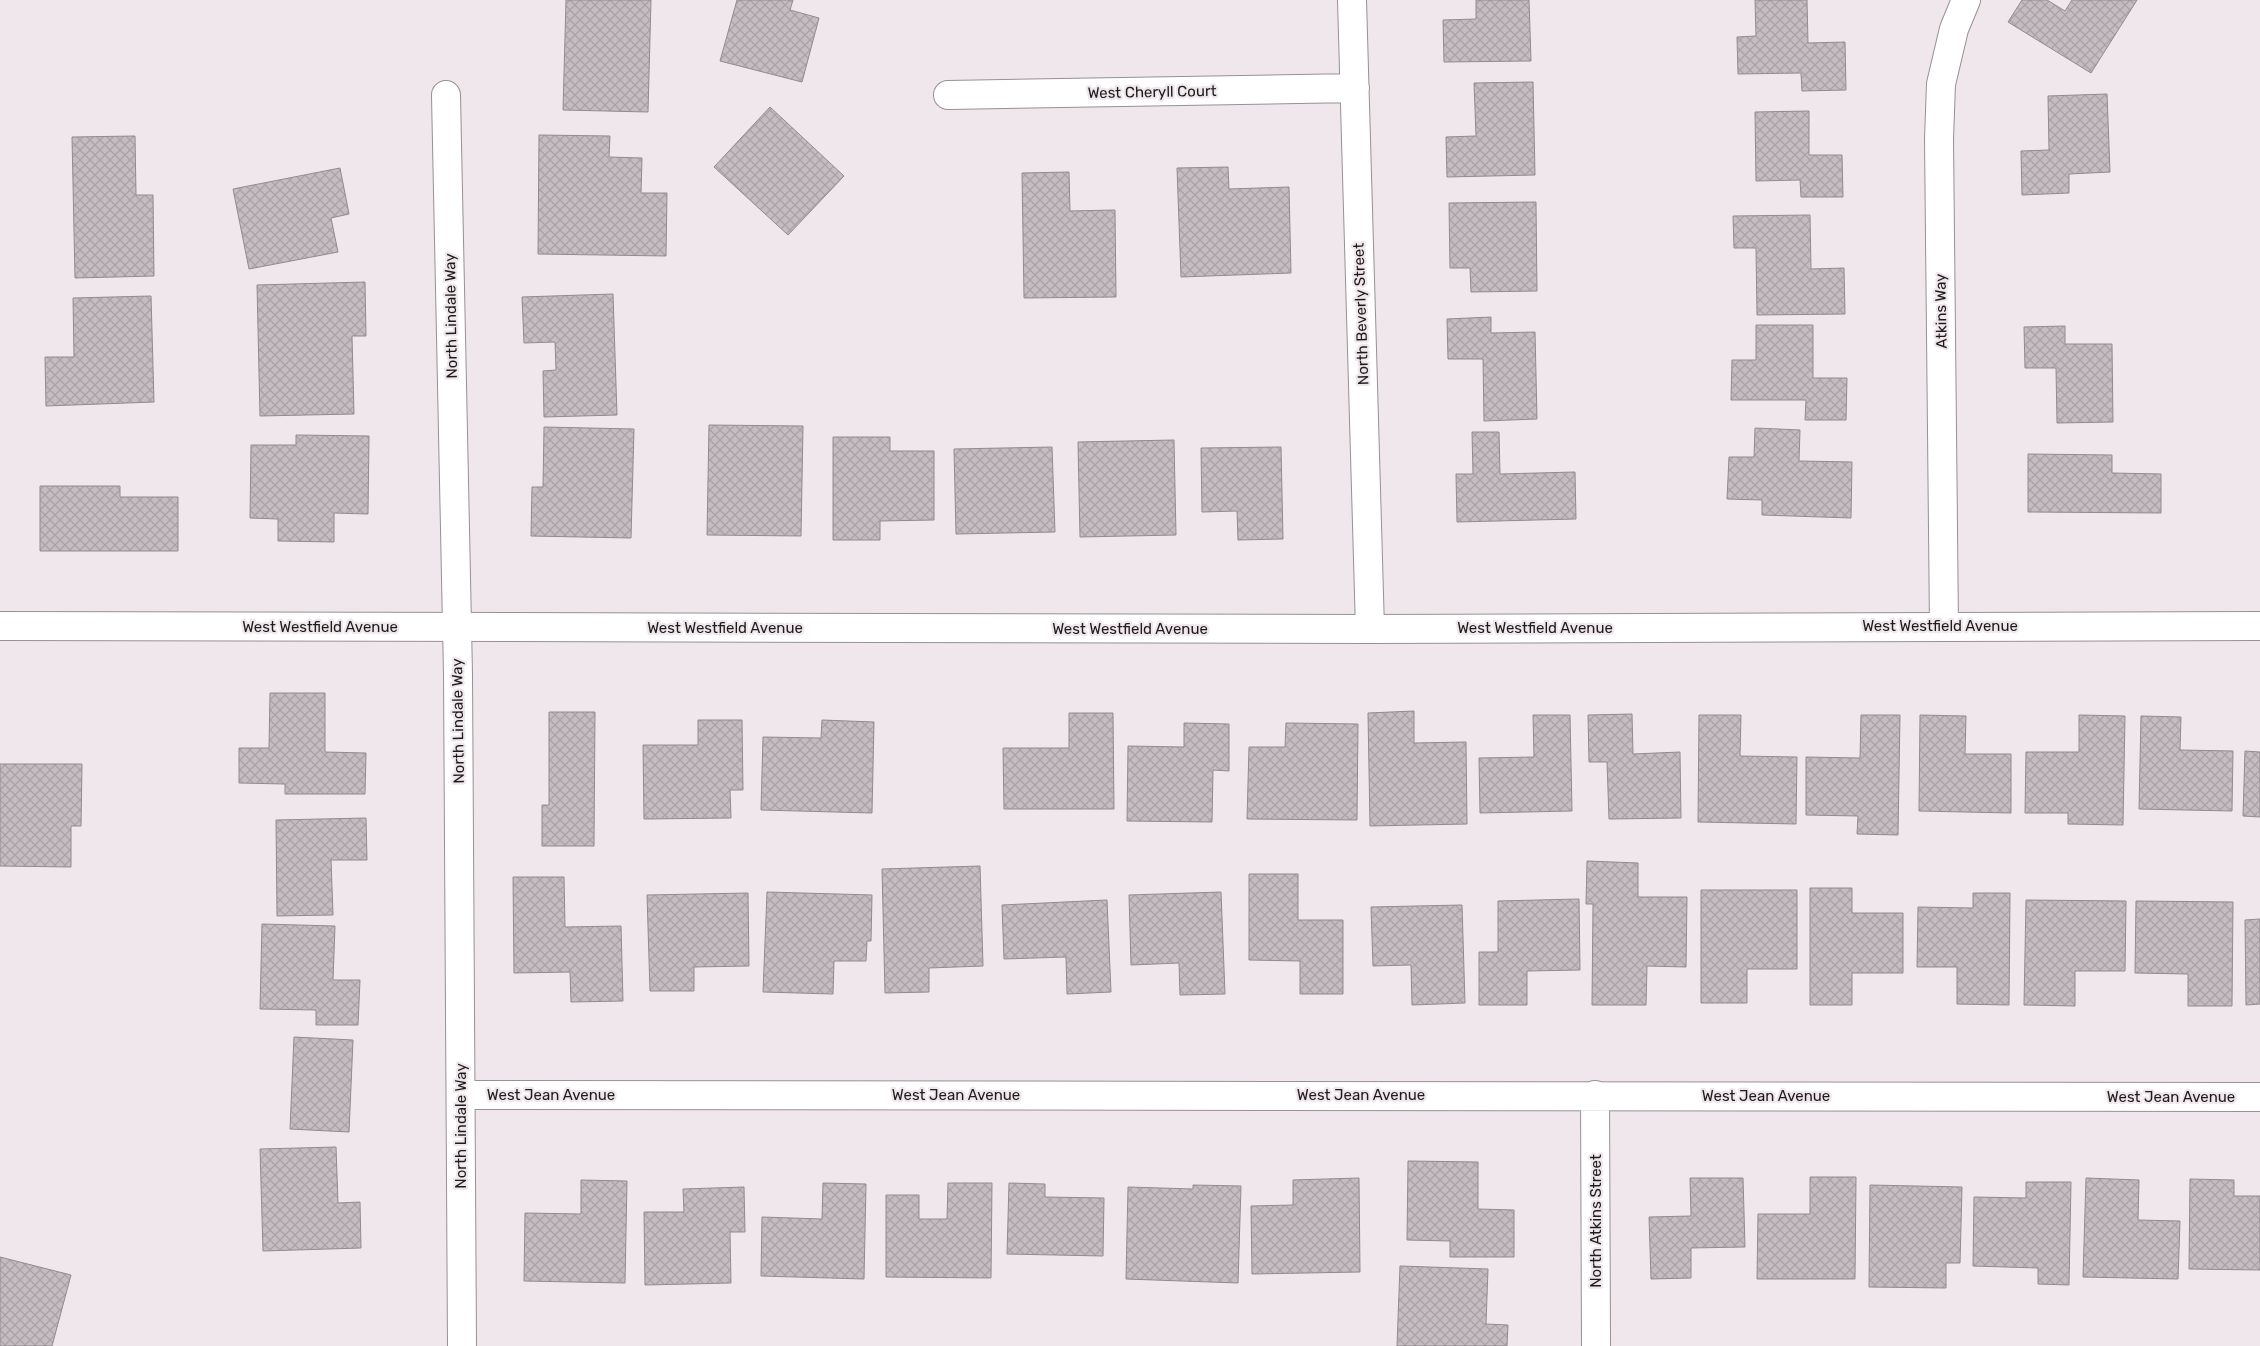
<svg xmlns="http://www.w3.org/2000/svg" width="2260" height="1346" font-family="Rubik,sans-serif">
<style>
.building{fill:url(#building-cross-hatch);stroke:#928b8e}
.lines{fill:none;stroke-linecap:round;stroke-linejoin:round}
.street-casing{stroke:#989094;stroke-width:30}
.secondary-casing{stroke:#989094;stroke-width:30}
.street{stroke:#fff;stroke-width:28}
.secondary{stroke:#fff;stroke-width:28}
.labels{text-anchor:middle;stroke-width:4.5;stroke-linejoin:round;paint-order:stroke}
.street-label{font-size:15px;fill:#1e1b1d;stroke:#efe7eb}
</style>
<defs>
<pattern id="building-cross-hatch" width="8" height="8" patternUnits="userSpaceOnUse" patternTransform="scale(1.25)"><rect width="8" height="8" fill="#c4bcc0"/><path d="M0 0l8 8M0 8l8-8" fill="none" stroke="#a8a1a5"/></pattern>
</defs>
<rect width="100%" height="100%" fill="#efe7eb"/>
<path class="building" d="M 566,0 L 651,0 L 648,112 L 563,110 Z
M 737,0 L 793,0 L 790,10 L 819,18 L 802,82 L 720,61 Z
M 1476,0 L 1529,0 L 1531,61 L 1444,62 L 1443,20 L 1476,19 Z
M 1755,0 L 1807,0 L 1808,43 L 1845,42 L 1846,90 L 1802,91 L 1801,73 L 1738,74 L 1737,37 L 1756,36 Z
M 2022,0 L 2047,0 L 2065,11 L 2072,0 L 2137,0 L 2091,73 L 2008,22 Z
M 1533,82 L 1535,175 L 1447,177 L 1446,137 L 1476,136 L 1474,83 Z
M 2107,94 L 2110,172 L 2069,174 L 2069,193 L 2022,195 L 2021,151 L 2049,150 L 2048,96 Z
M 770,107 L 844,176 L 788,235 L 714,167 Z
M 1809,111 L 1809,155 L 1842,155 L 1843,197 L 1801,197 L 1800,180 L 1756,181 L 1755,112 Z
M 539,135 L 610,136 L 609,157 L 642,158 L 641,193 L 667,193 L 666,256 L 538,254 Z
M 135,136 L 136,195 L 153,195 L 154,276 L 75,278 L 72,137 Z
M 1228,167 L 1229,189 L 1289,187 L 1291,273 L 1181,277 L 1177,168 Z
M 340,168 L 349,214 L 331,218 L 338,252 L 249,269 L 233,189 Z
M 1069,172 L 1070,211 L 1115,210 L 1116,297 L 1024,298 L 1022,173 Z
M 1536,202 L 1537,291 L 1471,292 L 1470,268 L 1450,268 L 1449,203 Z
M 1810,215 L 1811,269 L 1844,268 L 1845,314 L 1757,315 L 1756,248 L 1734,248 L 1733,216 Z
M 365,282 L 366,336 L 352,336 L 354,414 L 260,416 L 257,285 Z
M 613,294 L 617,415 L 544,417 L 543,371 L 556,370 L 555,342 L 524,343 L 522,297 Z
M 151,296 L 154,402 L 46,406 L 45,357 L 74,357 L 73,298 Z
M 1491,317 L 1491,333 L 1535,332 L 1537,419 L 1484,421 L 1483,359 L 1448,359 L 1447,319 Z
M 1756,325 L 1813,325 L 1813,378 L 1847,378 L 1846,420 L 1805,420 L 1806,400 L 1731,400 L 1732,360 L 1756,360 Z
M 2065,326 L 2065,344 L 2112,344 L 2113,422 L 2057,423 L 2056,368 L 2025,368 L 2024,327 Z
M 709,425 L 803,426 L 801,536 L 707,535 Z
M 544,427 L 634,429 L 631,538 L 531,536 L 532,487 L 543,487 Z
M 1755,428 L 1800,430 L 1799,461 L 1852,462 L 1851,518 L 1762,515 L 1762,500 L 1727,499 L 1729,457 L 1754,457 Z
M 1472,432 L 1499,432 L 1500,474 L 1575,472 L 1576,519 L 1457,522 L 1456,474 L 1473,474 Z
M 296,435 L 369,436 L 368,514 L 334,513 L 334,542 L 278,541 L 278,519 L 250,518 L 251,445 L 296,445 Z
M 833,437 L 890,437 L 890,451 L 934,451 L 934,520 L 880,521 L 880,540 L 833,540 Z
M 1174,440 L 1176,535 L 1080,537 L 1078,442 Z
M 1052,447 L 1055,532 L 956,534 L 954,449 Z
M 1281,447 L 1283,539 L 1238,540 L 1237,511 L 1202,512 L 1201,448 Z
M 2028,454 L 2112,455 L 2112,473 L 2161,474 L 2161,513 L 2028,512 Z
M 40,486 L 120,486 L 120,497 L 178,497 L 178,551 L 40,551 Z
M 270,693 L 325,693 L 325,752 L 366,753 L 365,794 L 285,794 L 285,784 L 239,783 L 239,748 L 269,748 Z
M 1414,711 L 1414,743 L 1466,742 L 1467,824 L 1370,826 L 1368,713 Z
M 549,712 L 595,712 L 594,846 L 542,846 L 542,805 L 549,805 Z
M 1069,713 L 1113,713 L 1114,809 L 1004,809 L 1003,748 L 1069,748 Z
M 1632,714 L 1633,754 L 1680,752 L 1681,818 L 1609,819 L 1607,762 L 1589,762 L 1588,715 Z
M 1533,715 L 1570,715 L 1572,811 L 1480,813 L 1479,758 L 1534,757 Z
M 1699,715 L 1741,715 L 1740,756 L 1797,757 L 1796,824 L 1698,822 Z
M 1861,715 L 1900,715 L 1898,835 L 1857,834 L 1858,816 L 1806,815 L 1806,757 L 1860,758 Z
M 1920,715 L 1966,716 L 1965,754 L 2011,754 L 2011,813 L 1919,811 Z
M 2079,715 L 2125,716 L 2123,825 L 2068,824 L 2068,813 L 2025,813 L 2026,752 L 2079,752 Z
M 2141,716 L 2181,717 L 2180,750 L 2233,751 L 2232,811 L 2139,809 Z
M 698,720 L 742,720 L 743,790 L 730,790 L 731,818 L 644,819 L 643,745 L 698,745 Z
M 822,720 L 874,722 L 872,813 L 761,810 L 763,737 L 821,738 Z
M 1184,723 L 1229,724 L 1229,771 L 1213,770 L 1212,822 L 1127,821 L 1128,746 L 1184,747 Z
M 1286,723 L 1358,724 L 1357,820 L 1247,819 L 1249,747 L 1285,747 Z
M 2245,751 L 2260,752 L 2260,817 L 2243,816 Z
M 0,764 L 82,764 L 81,826 L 71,826 L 71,867 L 0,866 Z
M 366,818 L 367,860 L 331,860 L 333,915 L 277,916 L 276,820 Z
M 1587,861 L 1638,863 L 1638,897 L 1687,897 L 1686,967 L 1647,966 L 1646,1005 L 1592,1005 L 1593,904 L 1586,904 Z
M 980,866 L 983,966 L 929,968 L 929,992 L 885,993 L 882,869 Z
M 1249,874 L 1298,874 L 1298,920 L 1343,920 L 1343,994 L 1300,994 L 1300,961 L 1249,960 Z
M 513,877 L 564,877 L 565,927 L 621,926 L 623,1001 L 571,1002 L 570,972 L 514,973 Z
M 1810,888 L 1852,888 L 1852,913 L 1903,913 L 1903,973 L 1852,973 L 1852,1005 L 1810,1005 Z
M 1701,890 L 1797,890 L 1797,969 L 1747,969 L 1747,1003 L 1701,1003 Z
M 767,892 L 872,895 L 871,941 L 867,941 L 866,961 L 834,961 L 833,994 L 763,992 Z
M 1221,892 L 1225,994 L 1180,995 L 1179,963 L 1131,965 L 1129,895 Z
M 748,893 L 749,966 L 694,967 L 694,991 L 650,991 L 647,895 Z
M 1973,893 L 2010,893 L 2009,1005 L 1957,1004 L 1957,967 L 1917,967 L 1918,907 L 1973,908 Z
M 1579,899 L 1580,970 L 1527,971 L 1527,1005 L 1479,1005 L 1479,952 L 1498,952 L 1498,901 Z
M 1107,900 L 1111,992 L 1067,994 L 1066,957 L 1004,959 L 1002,905 Z
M 2026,900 L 2126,901 L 2125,971 L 2075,971 L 2075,1006 L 2024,1005 Z
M 2136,901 L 2233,902 L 2232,1006 L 2188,1006 L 2188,974 L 2135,973 Z
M 1462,905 L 1465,1003 L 1412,1005 L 1411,965 L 1373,966 L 1371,907 Z
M 2260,919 L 2260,1004 L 2246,1005 L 2245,920 Z
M 262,924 L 335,926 L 333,980 L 360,980 L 358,1025 L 316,1025 L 316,1010 L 260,1009 Z
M 294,1037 L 353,1040 L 349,1132 L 290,1129 Z
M 336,1147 L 338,1203 L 360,1202 L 361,1248 L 263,1251 L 260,1149 Z
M 1408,1161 L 1478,1162 L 1478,1209 L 1514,1210 L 1514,1257 L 1450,1257 L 1450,1241 L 1407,1240 Z
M 1810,1177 L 1856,1177 L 1855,1279 L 1757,1279 L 1758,1214 L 1810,1214 Z
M 1359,1178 L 1360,1272 L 1252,1274 L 1251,1206 L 1293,1205 L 1293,1180 Z
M 1690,1178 L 1743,1178 L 1745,1247 L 1691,1248 L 1691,1278 L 1651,1279 L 1649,1217 L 1691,1216 Z
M 2086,1178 L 2139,1180 L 2138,1220 L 2180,1221 L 2178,1279 L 2083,1277 Z
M 2190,1179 L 2234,1180 L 2234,1196 L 2260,1196 L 2260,1270 L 2189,1269 Z
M 581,1180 L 627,1181 L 625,1283 L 524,1281 L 525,1213 L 581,1214 Z
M 2026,1182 L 2071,1182 L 2069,1285 L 2038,1284 L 2038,1268 L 1973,1266 L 1974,1197 L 2026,1198 Z
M 823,1183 L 866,1184 L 864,1279 L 761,1276 L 762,1217 L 822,1219 Z
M 948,1183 L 992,1183 L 991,1278 L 886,1277 L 886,1195 L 919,1195 L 919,1219 L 947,1219 Z
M 1009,1183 L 1045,1184 L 1045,1197 L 1104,1198 L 1103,1256 L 1007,1254 Z
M 1193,1185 L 1241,1186 L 1238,1283 L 1126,1279 L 1128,1187 L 1193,1189 Z
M 1870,1185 L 1962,1187 L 1960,1263 L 1946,1263 L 1946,1288 L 1869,1287 Z
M 744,1187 L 745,1232 L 730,1232 L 731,1283 L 645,1285 L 644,1212 L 684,1212 L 683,1189 Z
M 0,1257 L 71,1275 L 52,1346 L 0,1346 Z
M 1400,1266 L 1488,1269 L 1486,1324 L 1508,1325 L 1507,1346 L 1397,1346 Z"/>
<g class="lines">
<g class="street-casing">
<path id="street" d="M 1352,0 L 1370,629
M 446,95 L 458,674 L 462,1346
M 948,95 L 1355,88
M 1944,626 L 1939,139 L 1941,84 L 1954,29 L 1966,0
M 461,1095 L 2260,1097
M 1595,1095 L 1596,1346"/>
</g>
<g class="secondary-casing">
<path id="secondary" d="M 0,626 L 1370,629 L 2260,626"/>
</g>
<use href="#street" class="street"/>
<use href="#secondary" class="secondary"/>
</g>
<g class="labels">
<g class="street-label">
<text transform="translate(1152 92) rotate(-1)" y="5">West Cheryll Court</text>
<text transform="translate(1941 311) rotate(-91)" y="5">Atkins Way</text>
<text transform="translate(1361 314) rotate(-92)" y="5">North Beverly Street</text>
<text transform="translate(451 316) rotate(-91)" y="5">North Lindale Way</text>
<text x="1940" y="631">West Westfield Avenue</text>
<text x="320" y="632">West Westfield Avenue</text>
<text x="725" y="633">West Westfield Avenue</text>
<text x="1535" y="633">West Westfield Avenue</text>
<text x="1130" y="634">West Westfield Avenue</text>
<text transform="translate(458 721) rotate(-91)" y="5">North Lindale Way</text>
<text x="551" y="1100">West Jean Avenue</text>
<text x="956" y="1100">West Jean Avenue</text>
<text x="1361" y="1100">West Jean Avenue</text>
<text x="1766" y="1101">West Jean Avenue</text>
<text x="2171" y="1102">West Jean Avenue</text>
<text transform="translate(461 1126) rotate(-90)" y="5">North Lindale Way</text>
<text transform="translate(1596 1221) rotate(-90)" y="5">North Atkins Street</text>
</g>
</g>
</svg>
